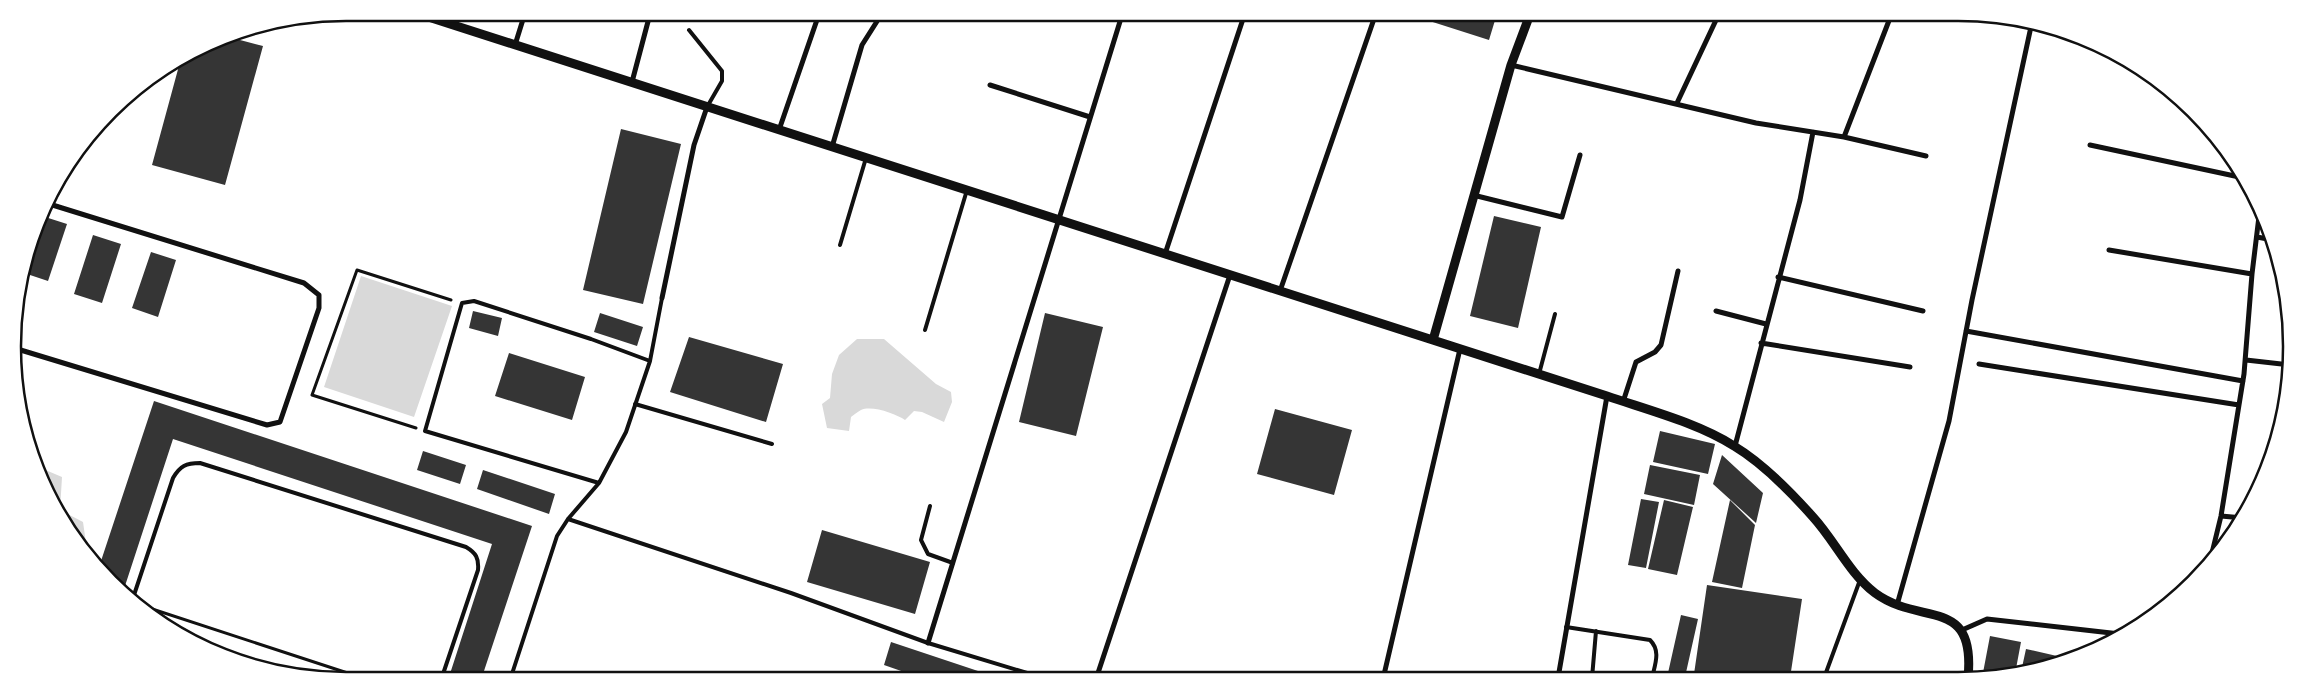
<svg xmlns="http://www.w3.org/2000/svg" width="2304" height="693" font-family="Cabin,sans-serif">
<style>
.water{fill:#d9d9d9}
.building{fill:#353535}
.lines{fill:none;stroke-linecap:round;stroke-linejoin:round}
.path{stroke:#111;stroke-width:3}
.service{stroke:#111;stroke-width:4}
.minor{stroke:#111;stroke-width:5}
.tertiary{stroke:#111;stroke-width:9}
.rim{fill:none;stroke:#111;stroke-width:2.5}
</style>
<rect width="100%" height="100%" fill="#fff"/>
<path class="water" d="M 361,276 L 452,306 L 414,417 L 324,387 Z
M 857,339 L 884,339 L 936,384 L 951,392 L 952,402 L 944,422 L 922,412 L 914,411 L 905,420 C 896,414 872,405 861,410 C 857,412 854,415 851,417 L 849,431 L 827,428 L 822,404 L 830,398 L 832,374 L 839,355 Z
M 36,466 L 62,477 L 60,510 L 83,522 L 87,550 L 83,552 L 47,494 Z"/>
<path class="building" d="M 1417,17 L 1496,17 L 1489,40 Z
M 225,36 L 263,46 L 225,185 L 152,165 L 180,62 Z
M 621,129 L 681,144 L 643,304 L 583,290 Z
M 42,216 L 67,224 L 48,281 L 24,273 Z
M 1494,216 L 1541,227 L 1518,328 L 1470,316 Z
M 93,235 L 121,244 L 102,303 L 74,294 Z
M 151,252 L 176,260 L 158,317 L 132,308 Z
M 473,311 L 502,318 L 498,336 L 469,328 Z
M 600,313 L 643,327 L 637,346 L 594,332 Z
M 1045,313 L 1103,327 L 1076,436 L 1019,422 Z
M 689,337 L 783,364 L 766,422 L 670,392 Z
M 509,353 L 585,377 L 572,420 L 495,396 Z
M 154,401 L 532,526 L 481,680 L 448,680 L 492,544 L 173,439 L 124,589 L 99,567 Z
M 1275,409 L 1352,430 L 1334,495 L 1257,474 Z
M 1660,431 L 1715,444 L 1708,474 L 1653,462 Z
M 423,451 L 466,465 L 460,484 L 417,470 Z
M 1722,455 L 1763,493 L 1756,523 L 1713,484 Z
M 1650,465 L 1700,475 L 1694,505 L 1644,494 Z
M 483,470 L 555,494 L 549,514 L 477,489 Z
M 1641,499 L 1659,502 L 1646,568 L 1628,565 Z
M 1664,500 L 1693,507 L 1677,575 L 1648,569 Z
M 1730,500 L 1755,525 L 1742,588 L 1712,582 Z
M 822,530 L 930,562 L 915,614 L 807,582 Z
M 1707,585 L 1802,599 L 1790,678 L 1725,678 L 1694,674 Z
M 1681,615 L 1698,619 L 1685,677 L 1668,673 Z
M 1990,636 L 2021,642 L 2015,674 L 2001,678 L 1982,678 Z
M 891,642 L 1002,679 L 927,680 L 884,665 Z
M 2026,649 L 2070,659 L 2021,672 Z"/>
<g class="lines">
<path class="path" d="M 416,428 L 312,395 L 357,270 L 451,300
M 140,605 L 369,680"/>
<path class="service" d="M 689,30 L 722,71 L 722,81 L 707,107
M 840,245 L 866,158
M 925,330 L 967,190
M 1539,374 L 1555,314
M 635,404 L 772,444
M 599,483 L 425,431 L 462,303 L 474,301 L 591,339 L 650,361
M 930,506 L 921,540 L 928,554 L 953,563
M 568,519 L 791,593 L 928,643 L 1047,679
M 133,598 L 173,478 C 180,466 186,463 200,463 L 466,547 C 476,553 479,558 478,570 L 441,680
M 1566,627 L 1650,640 C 1661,651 1655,664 1652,678
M 1592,678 L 1596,631
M 1824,678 L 1860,580
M 510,680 L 557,536 L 568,519 L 599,483 L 626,432 L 650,361 L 662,298"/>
<path class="minor" d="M 515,45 L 525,13
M 1511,65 L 1756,123 L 1844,137 L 1926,156
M 632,82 L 650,14
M 990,85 L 1090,117
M 1677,103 L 1717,18
M 779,130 L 819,14
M 1844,137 L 1890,18
M 2090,145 L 2244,178
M 832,147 L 862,45 L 881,15
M 1473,195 L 1562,217 L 1580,155
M 2257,237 L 2273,240
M 2109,250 L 2252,274
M 1165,254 L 1244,16
M 1778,277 L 1923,311
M 1280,291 L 1375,16
M 662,298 L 694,145 L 707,107
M 1716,311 L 1766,324
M 1966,331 L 2243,381
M 1761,343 L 1910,367
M 14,348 L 267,425 L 280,422 L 319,308 L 319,295 L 304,283 L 46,203
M 2246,360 L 2290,365
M 1979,364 L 2239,405
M 1623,402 L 1636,362 L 1655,352 L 1661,345 L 1678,271
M 1735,446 L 1800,200 L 1813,132
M 2221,516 L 2243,518
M 2211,557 L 2221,516 L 2244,374 L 2252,274 L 2260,208
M 1897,605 L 1949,421 L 1972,300 L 2032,22
M 1962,630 L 1987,619 L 2120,634
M 928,643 L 1122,15
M 1558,678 L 1607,396
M 1096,679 L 1230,275
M 1383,679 L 1460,349"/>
<path class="tertiary" d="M 416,13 L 1607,396 C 1648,410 1698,423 1734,446 C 1764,464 1790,491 1813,517 C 1835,541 1849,573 1875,593 C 1921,627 1976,595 1968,678
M 1433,340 L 1511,65 L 1529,17"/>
</g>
<path d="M0 0H2304V693H0ZM346 21H1958A325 325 0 0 1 2283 346V347A325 325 0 0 1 1958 672H346A325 325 0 0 1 21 347V346A325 325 0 0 1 346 21Z" fill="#fff" fill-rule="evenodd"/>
<path class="rim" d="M346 21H1958A325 325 0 0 1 2283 346V347A325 325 0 0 1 1958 672H346A325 325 0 0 1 21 347V346A325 325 0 0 1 346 21Z"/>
</svg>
